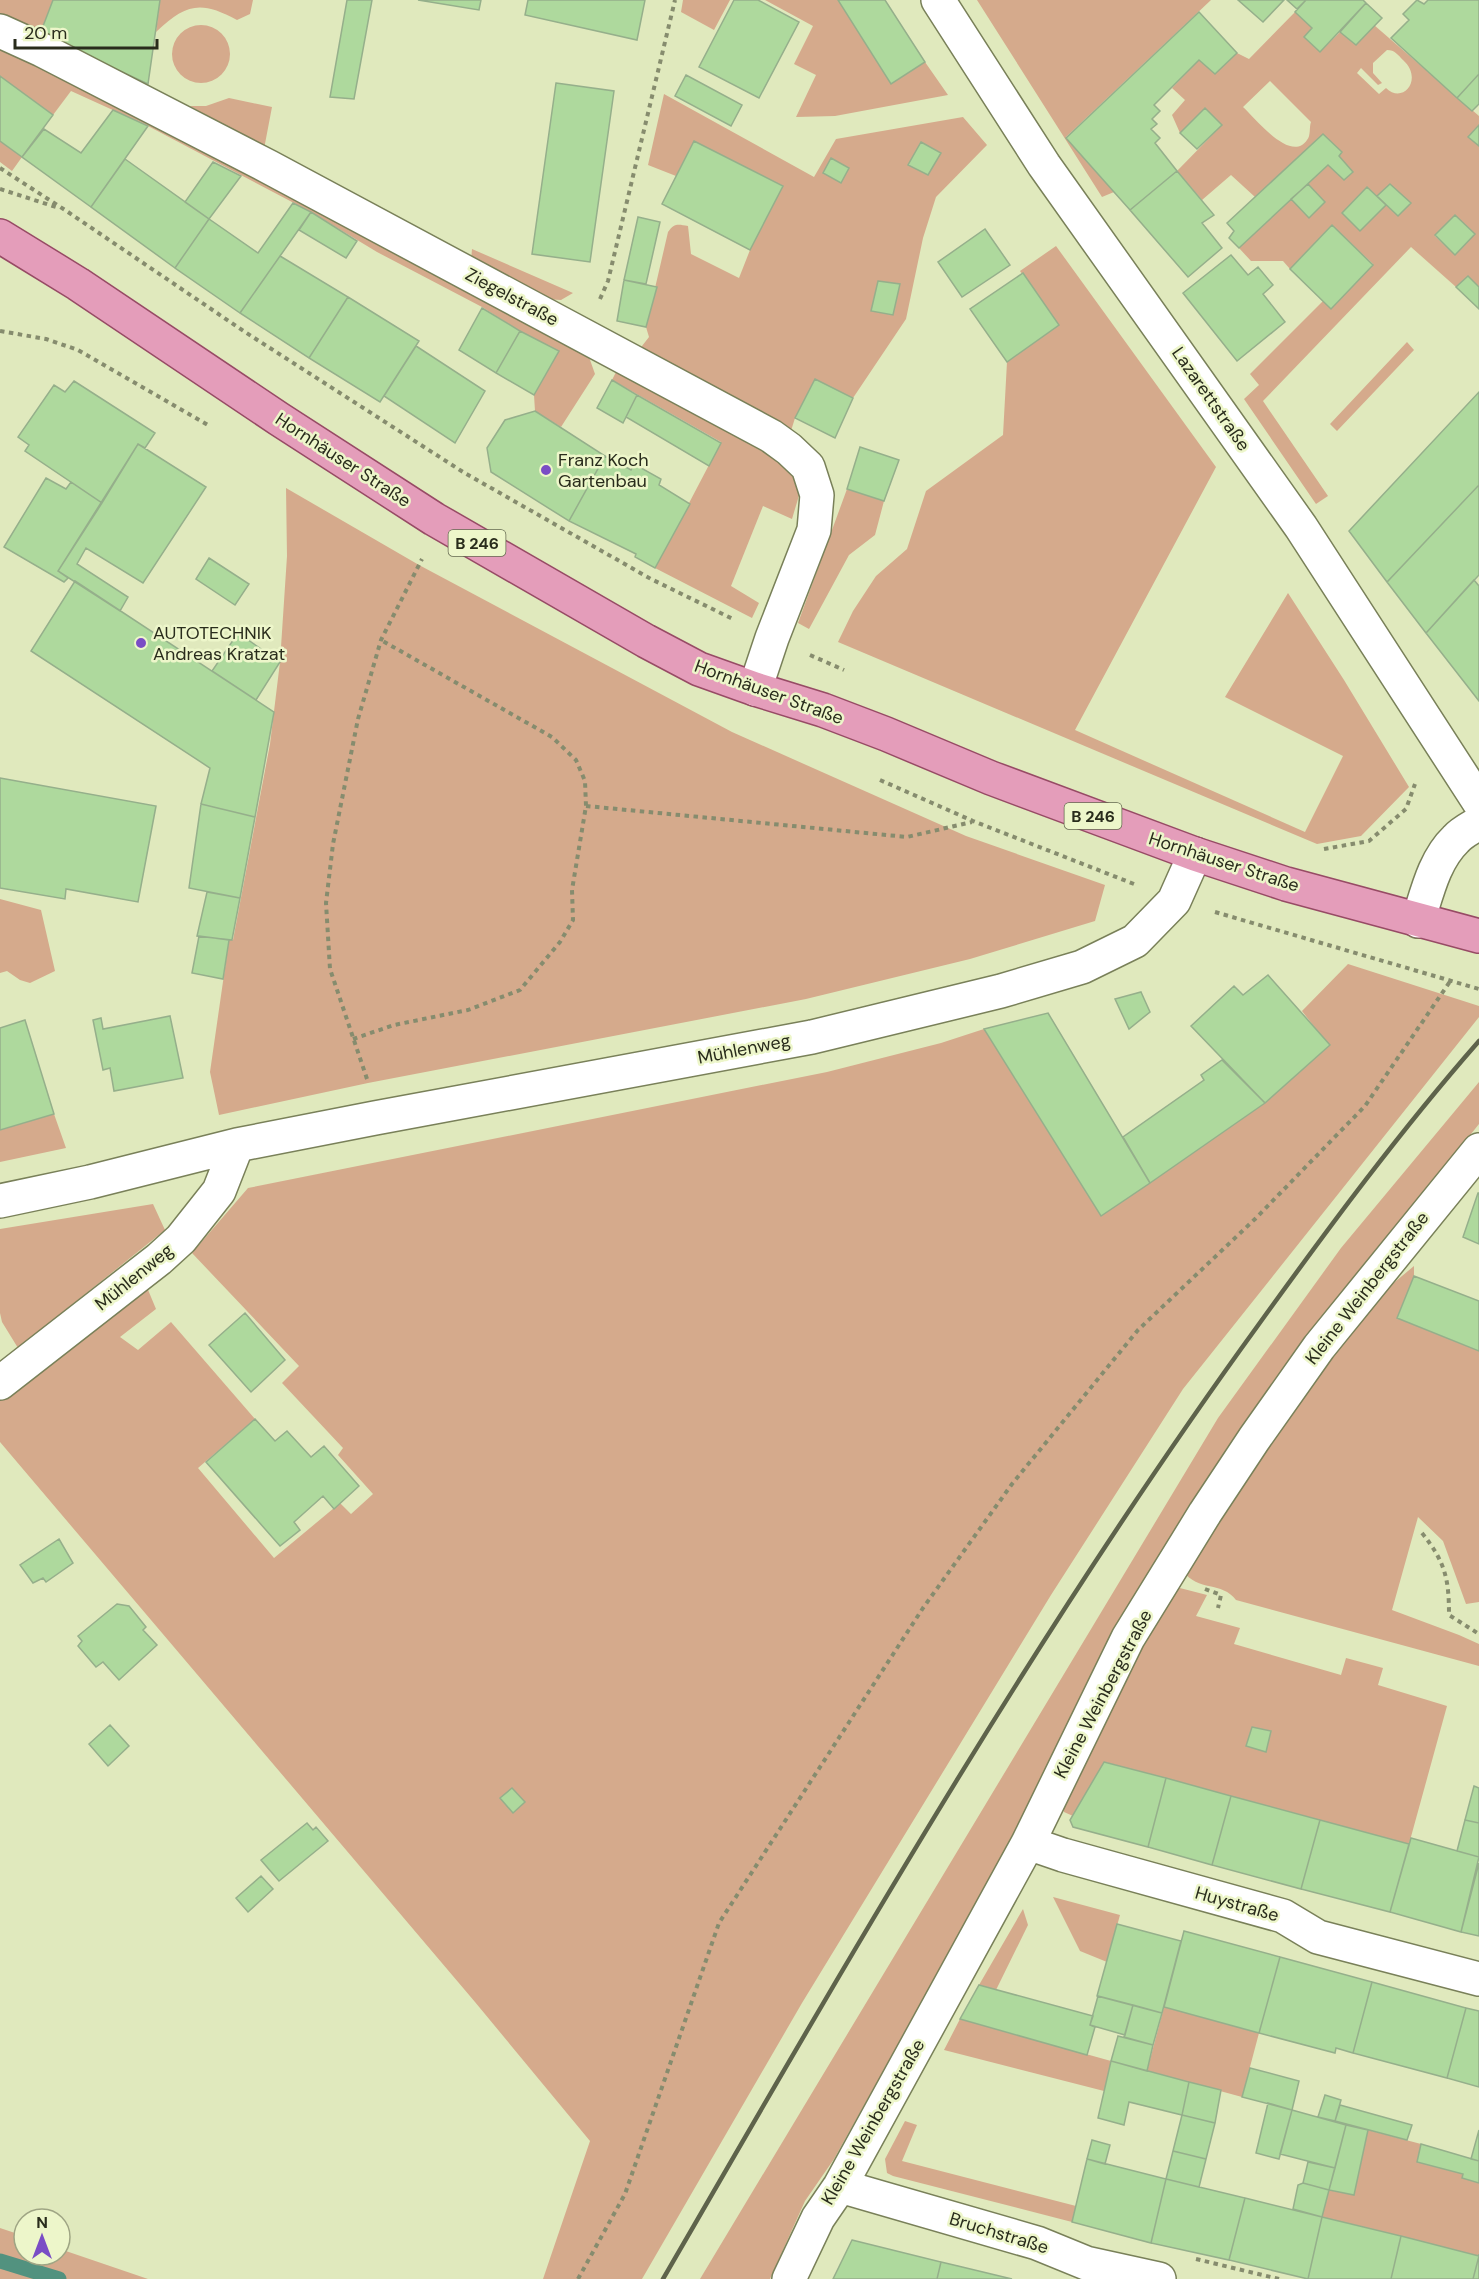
<svg xmlns="http://www.w3.org/2000/svg" width="1479" height="2279" font-family="'DM Sans',sans-serif">
<style>
.green{fill:#d5aa8c;fill-rule:evenodd}
.lines{fill:none;stroke-linecap:round;stroke-linejoin:round}
.stream{stroke:#52927f;stroke-width:15}
.building{fill:#aed99d;stroke:#95af8b;stroke-width:1.5}
.minor-casing{stroke:#798059;stroke-width:36}
.primary-casing{stroke:#974b65;stroke-width:36}
.path{stroke:#868c6e;stroke-width:4;stroke-dasharray:4.5 4.5;stroke-linecap:butt}
.minor{stroke:#fff;stroke-width:33}
.primary{stroke:#e49dba;stroke-width:33}
.rail{stroke:#5e634b;stroke-width:4.5}
.poi-dot{fill:#7a4dc5;stroke:#edf6ca;stroke-width:2}
.labels{text-anchor:middle;stroke-width:5;stroke-linejoin:round;paint-order:stroke}
.shield{fill:#edf6ca;stroke:#646950;stroke-width:1.5}
.shield-label{font-size:16px;font-weight:bold;fill:#292c1c}
.street-label{font-size:18px;fill:#292c1c;stroke:#edf6ca}
.poi-label{font-size:18px;fill:#292c1c;stroke:#edf6ca;text-anchor:start}
</style>
<rect width="100%" height="100%" fill="#e0e9bd"/>
<path class="green" d="M 0,0 L 53,0 L 40,34 L 0,15 Z
M 160,0 L 253,0 L 250,14 L 237,20 C 200,0 186,4 156,32 Z
M 683,0 L 730,0 L 714,30 L 681,12 Z
M 765,0 L 838,0 L 891,84 L 925,62 L 948,95 L 835,116 L 796,117 L 816,75 L 794,64 L 813,26 Z
M 977,0 L 1211,0 L 1066,137 L 1114,192 L 1102,197 Z
M 1295,12 L 1312,28 L 1304,37 L 1320,52 L 1340,32 L 1356,45 L 1374,25 L 1479,116 L 1479,125 L 1469,137 L 1479,146 L 1479,287 L 1468,276 L 1456,287 L 1411,247 L 1263,401 L 1328,496 L 1316,504 L 1244,399 L 1259,385 L 1250,374 L 1323,301 L 1331,309 L 1373,264 L 1332,225 L 1290,269 L 1283,261 L 1251,261 L 1239,248 L 1291,199 L 1309,217 L 1325,202 L 1308,184 L 1328,165 L 1344,180 L 1353,172 L 1339,156 L 1342,152 L 1323,135 L 1255,197 L 1231,175 L 1202,200 L 1177,171 L 1222,125 L 1205,108 L 1180,133 L 1172,115 L 1185,100 L 1172,88 L 1199,60 L 1215,74 L 1237,53 L 1249,59 ZM 1387,50 C 1395,50 1398,55 1403,60 C 1424,79 1403,105 1386,88 L 1379,94 L 1357,73 L 1361,68 L 1378,85 L 1382,83 L 1373,73 L 1373,63 ZM 1270,81 L 1311,122 C 1309,127 1311,136 1307,140 C 1291,164 1255,118 1243,107 ZM 1390,184 L 1410,204 L 1398,216 L 1386,205 L 1360,231 L 1342,213 L 1367,187 L 1377,196 ZM 1455,215 L 1475,234 L 1455,255 L 1435,236 Z
M172 54a29 29 0 1 1 58 0a29 29 0 1 1-58 0Z
M 0,42 L 589,357 L 595,374 L 561,427 L 535,411 L 534,395 L 558,352 L 520,331 L 482,307 L 377,252 L 311,212 L 148,126 L 71,91 L 53,115 L 0,76 Z
M 664,94 L 814,177 L 836,139 L 963,117 L 987,145 L 936,197 L 923,238 L 906,319 L 853,398 L 815,379 L 795,418 L 790,434 L 642,354 L 642,346 L 649,337 L 646,327 L 668,232 C 674,223 678,224 688,226 L 691,254 L 739,278 L 750,250 L 783,186 L 694,141 L 676,176 L 648,165 Z
M 229,98 L 272,107 L 264,149 L 190,106 L 206,106 Z
M 0,141 L 22,157 L 12,171 L 0,162 Z
M 1056,246 L 1216,467 L 1075,730 L 1305,832 L 1343,756 L 1225,697 L 1288,593 L 1344,680 L 1409,787 L 1361,836 L 1317,844 L 838,642 L 853,611 L 876,576 L 907,549 L 926,491 L 1003,435 L 1007,362 L 1059,325 L 1020,271 Z
M 472,249 L 573,293 L 561,300 L 545,299 L 471,261 Z
M 1407,342 L 1414,350 L 1337,431 L 1330,424 Z
M 617,370 L 730,431 L 792,469 L 803,482 L 792,519 L 763,506 L 731,586 L 759,603 L 752,618 L 655,568 L 721,442 L 612,380 Z
M 286,488 L 419,565 L 732,732 L 966,836 L 1105,885 L 1095,921 L 970,959 L 806,999 L 368,1083 L 219,1115 L 210,1072 L 229,940 L 233,940 L 270,744 L 280,662 L 287,556 Z
M 847,489 L 884,501 L 875,535 L 849,555 L 809,629 L 798,623 Z
M 0,899 L 41,910 L 55,971 L 30,983 L 20,980 L 7,971 L 0,973 Z
M 1348,964 L 1479,1006 L 1479,1017 L 1183,1389 L 1051,1595 L 802,2003 L 642,2279 L 543,2279 L 590,2141 L 475,2002 L 0,1442 L 0,1399 L 146,1285 L 156,1309 L 120,1337 L 138,1350 L 171,1322 L 255,1419 L 198,1468 L 274,1558 L 340,1503 L 351,1514 L 373,1494 L 338,1455 L 343,1448 L 282,1383 L 299,1366 L 192,1253 L 248,1188 L 827,1072 L 941,1043 L 984,1029 L 1101,1216 L 1265,1103 L 1329,1046 L 1302,1011 Z
M 1479,1082 L 1479,1124 L 1365,1266 L 1013,1839 L 834,2159 L 805,2201 L 770,2279 L 700,2279 L 1218,1418 L 1341,1248 Z
M 54,1114 L 66,1148 L 0,1162 L 0,1130 Z
M 153,1204 L 165,1230 L 18,1348 L 2,1322 L 0,1313 L 0,1229 Z
M 1414,1266 L 1414,1276 L 1397,1318 L 1479,1351 L 1479,1602 L 1466,1604 L 1443,1541 L 1418,1517 L 1392,1610 L 1459,1635 L 1479,1644 L 1479,1666 L 1236,1600 C 1222,1581 1198,1592 1183,1571 L 1350,1327 L 1390,1286 Z
M 1176,1587 L 1207,1595 L 1196,1616 L 1240,1628 L 1234,1644 L 1341,1675 L 1346,1658 L 1383,1668 L 1378,1685 L 1447,1706 L 1409,1844 L 1105,1762 L 1073,1816 L 1064,1812 L 1064,1792 L 1115,1688 ZM 1252,1727 L 1271,1731 L 1266,1752 L 1246,1746 Z
M 1053,1897 L 1120,1915 L 1107,1962 L 1080,1951 Z
M 1023,1909 L 1028,1925 L 996,1990 L 979,1985 Z
M 1164,2007 L 1259,2033 L 1242,2097 L 1147,2071 Z
M 960,2019 L 1111,2061 L 1104,2091 L 944,2050 Z
M 905,2121 L 917,2125 L 902,2161 L 1076,2206 L 1072,2222 L 893,2176 L 887,2173 L 885,2159 Z
M 1368,2130 L 1421,2144 L 1463,2174 L 1462,2178 L 1479,2183 L 1479,2256 L 1322,2217 L 1329,2190 L 1354,2195 Z
M 0,2228 L 24,2236 L 24,2255 L 60,2255 L 60,2249 L 148,2279 L 0,2279 Z"/>
<g class="lines">
<path class="stream" d="M 0,2261 L 59,2279"/>
</g>
<path class="building" d="M 53,0 L 160,0 L 148,84 L 40,34 Z
M 347,0 L 372,0 L 354,99 L 330,97 Z
M 418,0 L 481,0 L 479,10 Z
M 528,0 L 645,0 L 637,40 L 525,15 Z
M 734,0 L 758,0 L 799,22 L 759,98 L 699,67 Z
M 838,0 L 885,0 L 925,62 L 891,84 Z
M 1238,0 L 1284,0 L 1263,22 Z
M 1287,0 L 1306,0 L 1297,9 Z
M 1306,0 L 1363,0 L 1366,3 L 1320,52 L 1304,37 L 1312,28 L 1295,12 Z
M 1417,0 L 1424,4 L 1428,0 L 1479,0 L 1479,74 L 1457,98 L 1391,38 L 1409,20 L 1403,14 Z
M 1366,3 L 1382,18 L 1356,45 L 1340,32 Z
M 1199,12 L 1237,53 L 1215,74 L 1199,60 L 1154,105 L 1160,111 L 1152,119 L 1157,124 L 1151,129 L 1160,138 L 1155,143 L 1177,171 L 1130,210 L 1066,138 Z
M 1479,74 L 1479,104 L 1472,111 L 1457,98 Z
M 686,75 L 742,105 L 731,126 L 675,96 Z
M 0,76 L 53,115 L 22,157 L 0,141 Z
M 556,83 L 614,91 L 590,262 L 532,254 Z
M 1205,108 L 1222,125 L 1197,149 L 1180,133 Z
M 113,110 L 148,126 L 91,207 L 22,157 L 44,129 L 81,153 Z
M 1479,125 L 1479,146 L 1468,137 Z
M 1323,134 L 1342,152 L 1339,156 L 1353,172 L 1344,180 L 1328,165 L 1239,248 L 1229,238 L 1234,231 L 1227,223 Z
M 694,141 L 783,186 L 750,250 L 662,204 Z
M 921,142 L 941,153 L 928,175 L 908,165 Z
M 831,158 L 849,168 L 841,183 L 823,173 Z
M 125,159 L 209,219 L 175,268 L 91,207 Z
M 213,162 L 241,176 L 209,219 L 185,202 Z
M 1177,171 L 1214,215 L 1202,223 L 1222,248 L 1188,277 L 1130,210 Z
M 1308,184 L 1325,202 L 1309,218 L 1291,199 Z
M 1390,184 L 1411,203 L 1398,216 L 1377,196 Z
M 1367,187 L 1386,205 L 1360,231 L 1342,213 Z
M 293,203 L 311,212 L 240,313 L 175,268 L 209,219 L 258,253 Z
M 311,212 L 357,241 L 346,258 L 299,230 Z
M 1455,215 L 1475,234 L 1455,255 L 1435,235 Z
M 638,217 L 660,222 L 646,284 L 624,280 Z
M 1332,225 L 1373,265 L 1331,309 L 1290,269 Z
M 985,229 L 1010,265 L 962,297 L 938,262 Z
M 1231,255 L 1248,275 L 1258,267 L 1273,285 L 1263,294 L 1285,322 L 1237,361 L 1183,293 Z
M 280,256 L 348,297 L 309,358 L 240,313 Z
M 1023,273 L 1059,325 L 1007,362 L 970,309 Z
M 1468,276 L 1479,287 L 1479,309 L 1456,287 Z
M 624,280 L 657,287 L 646,327 L 617,321 Z
M 878,281 L 900,284 L 893,315 L 871,311 Z
M 348,297 L 419,341 L 380,402 L 309,358 Z
M 482,308 L 520,331 L 496,373 L 459,350 Z
M 520,331 L 559,351 L 534,395 L 496,373 Z
M 416,346 L 485,391 L 455,443 L 384,396 Z
M 815,379 L 853,398 L 835,438 L 795,418 Z
M 612,380 L 637,395 L 623,423 L 597,408 Z
M 74,381 L 155,433 L 145,448 L 138,444 L 102,503 L 25,451 L 29,445 L 18,437 L 54,385 L 65,392 Z
M 1479,392 L 1479,485 L 1387,582 L 1349,531 Z
M 637,395 L 721,443 L 709,466 L 626,417 Z
M 535,411 L 605,456 L 569,521 L 491,472 L 487,448 L 505,420 Z
M 138,444 L 206,487 L 143,583 L 86,548 L 77,564 L 128,597 L 120,611 L 58,571 Z
M 860,447 L 899,460 L 884,501 L 847,489 Z
M 605,456 L 631,470 L 634,464 L 661,479 L 659,485 L 690,504 L 655,568 L 635,557 L 636,554 L 569,521 Z
M 46,478 L 66,489 L 71,482 L 102,503 L 58,571 L 68,578 L 64,582 L 4,547 Z
M 1479,485 L 1479,575 L 1426,633 L 1387,582 Z
M 209,558 L 249,584 L 235,605 L 196,579 Z
M 1474,580 L 1479,586 L 1479,701 L 1426,633 Z
M 75,581 L 274,712 L 255,817 L 201,804 L 210,768 L 31,651 Z
M 238,633 L 280,662 L 256,700 L 212,671 Z
M 0,778 L 156,806 L 138,902 L 66,889 L 65,899 L 0,888 Z
M 201,804 L 255,817 L 240,898 L 189,888 Z
M 207,892 L 240,898 L 232,940 L 197,936 Z
M 199,936 L 229,940 L 223,979 L 192,973 Z
M 1268,975 L 1330,1045 L 1265,1103 L 1191,1026 L 1234,986 L 1243,995 Z
M 1141,992 L 1150,1012 L 1129,1029 L 1115,999 Z
M 1048,1013 L 1150,1183 L 1101,1216 L 984,1029 Z
M 170,1016 L 183,1078 L 114,1091 L 110,1068 L 103,1070 L 93,1020 L 101,1018 L 103,1029 Z
M 25,1020 L 54,1114 L 0,1130 L 0,1028 Z
M 1222,1060 L 1265,1103 L 1150,1183 L 1123,1137 L 1204,1080 L 1201,1075 Z
M 1478,1193 L 1479,1193 L 1479,1244 L 1463,1237 Z
M 1414,1276 L 1479,1301 L 1479,1351 L 1397,1318 Z
M 245,1313 L 285,1360 L 251,1392 L 209,1345 Z
M 255,1419 L 275,1441 L 287,1431 L 311,1457 L 324,1446 L 359,1486 L 334,1509 L 323,1496 L 294,1522 L 300,1530 L 280,1546 L 206,1462 Z
M 59,1539 L 73,1563 L 46,1582 L 43,1578 L 33,1583 L 20,1565 Z
M 117,1604 L 129,1606 L 146,1627 L 143,1630 L 157,1645 L 119,1680 L 103,1662 L 96,1667 L 78,1646 L 82,1641 L 78,1636 Z
M 110,1725 L 129,1746 L 108,1766 L 89,1744 Z
M 1252,1727 L 1271,1731 L 1266,1752 L 1246,1746 Z
M 1104,1762 L 1166,1778 L 1148,1847 L 1073,1827 L 1070,1820 Z
M 1166,1778 L 1231,1796 L 1212,1865 L 1148,1847 Z
M 1474,1786 L 1479,1788 L 1479,1823 L 1465,1820 Z
M 512,1788 L 525,1802 L 513,1813 L 500,1798 Z
M 1231,1796 L 1320,1820 L 1301,1889 L 1212,1865 Z
M 1320,1820 L 1409,1844 L 1390,1912 L 1301,1889 Z
M 1465,1820 L 1479,1823 L 1479,1857 L 1457,1851 Z
M 307,1823 L 313,1830 L 316,1827 L 328,1841 L 279,1881 L 261,1860 Z
M 1411,1838 L 1479,1857 L 1461,1932 L 1390,1912 Z
M 1479,1863 L 1479,1936 L 1461,1932 Z
M 261,1876 L 273,1889 L 248,1912 L 236,1898 Z
M 1117,1924 L 1181,1941 L 1162,2013 L 1097,1996 Z
M 1184,1931 L 1280,1957 L 1259,2033 L 1164,2007 Z
M 1280,1957 L 1372,1982 L 1353,2053 L 1336,2048 L 1335,2053 L 1259,2033 Z
M 1372,1982 L 1466,2008 L 1447,2078 L 1353,2053 Z
M 979,1985 L 1093,2016 L 1090,2025 L 1095,2027 L 1087,2055 L 960,2019 Z
M 1098,1996 L 1133,2005 L 1125,2035 L 1090,2025 Z
M 1133,2005 L 1162,2013 L 1153,2045 L 1124,2037 Z
M 1466,2008 L 1479,2011 L 1479,2087 L 1447,2078 Z
M 1118,2036 L 1153,2045 L 1147,2071 L 1111,2061 Z
M 1111,2061 L 1189,2082 L 1182,2115 L 1129,2102 L 1124,2125 L 1098,2118 Z
M 1250,2068 L 1299,2081 L 1292,2110 L 1242,2097 Z
M 1189,2082 L 1221,2090 L 1215,2123 L 1182,2115 Z
M 1325,2095 L 1341,2100 L 1335,2121 L 1318,2117 Z
M 1268,2103 L 1292,2110 L 1279,2159 L 1256,2153 Z
M 1340,2105 L 1412,2125 L 1407,2140 L 1335,2121 Z
M 1292,2110 L 1346,2125 L 1335,2168 L 1280,2154 Z
M 1182,2115 L 1215,2123 L 1206,2159 L 1173,2151 Z
M 1346,2125 L 1368,2130 L 1354,2195 L 1329,2190 Z
M 1479,2130 L 1479,2161 L 1471,2159 Z
M 1092,2140 L 1110,2145 L 1105,2164 L 1087,2159 Z
M 1421,2144 L 1479,2161 L 1479,2183 L 1462,2178 L 1463,2174 L 1417,2162 Z
M 1173,2151 L 1206,2159 L 1199,2187 L 1166,2179 Z
M 1087,2159 L 1166,2179 L 1151,2243 L 1072,2222 Z
M 1308,2162 L 1335,2168 L 1329,2190 L 1303,2183 Z
M 1166,2179 L 1245,2198 L 1229,2260 L 1151,2243 Z
M 1303,2183 L 1329,2190 L 1322,2217 L 1293,2209 L 1298,2185 Z
M 1245,2198 L 1322,2217 L 1308,2279 L 1229,2260 Z
M 1322,2217 L 1401,2236 L 1391,2279 L 1308,2279 Z
M 1401,2236 L 1479,2256 L 1473,2279 L 1391,2279 Z
M 852,2240 L 941,2262 L 937,2279 L 833,2279 Z
M 1479,2254 L 1479,2279 L 1473,2279 L 1479,2256 Z
M 941,2262 L 958,2266 L 1012,2279 L 937,2279 Z"/>
<g class="lines">
<g class="minor-casing">
<path id="minor" d="M 938,0 L 1044,165 L 1301,527 L 1479,802
M 0,31 L 42,50 L 269,167 L 771,436 L 789,449 L 808,467 L 817,495 L 814,530 L 772,638 L 755,689
M 1418,921 C 1427,893 1434,860 1456,839 C 1462,832 1471,828 1479,823
M 0,1201 L 90,1182 L 237,1145 L 375,1118 L 812,1037 L 1001,991 L 1082,967 L 1135,941 L 1174,901 L 1195,854
M 0,1383 L 159,1259 L 181,1239 L 219,1191 L 237,1145
M 1028,1843 L 1063,1855 L 1283,1916 L 1318,1937 L 1479,1979
M 840,2186 L 1037,2243 L 1086,2263 L 1159,2279
M 789,2279 L 818,2218 L 840,2186 L 1028,1843 L 1128,1638 L 1205,1513 L 1254,1439 L 1319,1347 L 1479,1150"/>
</g>
<g class="primary-casing">
<path id="primary" d="M 0,236 L 78,284 L 279,419 L 434,519 L 646,641 L 699,669 L 755,689 L 823,710 L 886,734 L 991,778 L 1195,854 L 1286,884 L 1479,936"/>
</g>
<path class="path" d="M 0,168 L 65,210 L 245,332 L 463,472 L 651,579 L 735,620
M 0,189 L 59,208
M 600,299 L 608,281 L 675,0
M 0,331 L 46,339 L 78,350 L 208,425
M 810,655 L 844,670
M 880,780 L 973,821 L 1134,884
M 586,806 L 907,837 L 972,822
M 1324,849 L 1369,841 L 1406,809 L 1415,784
M 1215,912 L 1479,989
M 353,1039 L 394,1025 L 468,1010 L 520,990 L 560,942 L 573,920 L 572,890 L 586,806 L 585,781 L 576,760 L 552,737 L 381,640
M 367,1079 L 330,969 L 326,903 L 333,844 L 358,719 L 381,640 L 422,559
M 1422,1533 C 1445,1562 1449,1578 1449,1615 L 1479,1634
M 1205,1589 L 1221,1595 L 1218,1608
M 1196,2259 L 1279,2279
M 578,2279 L 625,2194 L 719,1923 L 923,1608 L 1012,1484 L 1138,1330 L 1255,1219 L 1365,1106 L 1451,980"/>
<use href="#minor" class="minor"/>
<use href="#primary" class="primary"/>
<path class="rail" d="M 663,2279 C 851,1954 1038,1628 1259,1324 C 1329,1227 1400,1131 1479,1041"/>
</g>
<g class="poi-dot">
<circle cx="546" cy="470" r="6"/>
<circle cx="141" cy="643" r="6"/>
</g>
<g class="labels">
<g class="shield">
<rect x="448.5" y="530" width="57" height="26" rx="4.5"/>
<rect x="1064.5" y="803" width="57" height="26" rx="4.5"/>
</g>
<g class="shield-label">
<text x="477" y="549">B 246</text>
<text x="1093" y="822">B 246</text>
</g>
<g class="street-label">
<text transform="translate(512 297) rotate(28)" y="6">Ziegelstraße</text>
<text transform="translate(1211 399) rotate(55)" y="6">Lazarettstraße</text>
<text transform="translate(343 460) rotate(33)" y="6">Hornhäuser Straße</text>
<text transform="translate(769 692) rotate(20)" y="6">Hornhäuser Straße</text>
<text transform="translate(1224 862) rotate(18)" y="6">Hornhäuser Straße</text>
<text transform="translate(744 1049) rotate(-11)" y="6">Mühlenweg</text>
<text transform="translate(134 1277) rotate(-39)" y="6">Mühlenweg</text>
<text transform="translate(1367 1288) rotate(-52)" y="6">Kleine Weinbergstraße</text>
<text transform="translate(1103 1694) rotate(-62)" y="6">Kleine Weinbergstraße</text>
<text transform="translate(1237 1904) rotate(16)" y="6">Huystraße</text>
<text transform="translate(873 2122) rotate(-60)" y="6">Kleine Weinbergstraße</text>
<text transform="translate(999 2233) rotate(17)" y="6">Bruchstraße</text>
</g>
<g class="poi-label">
<text x="558" y="466">Franz Koch<tspan x="558" dy="21">Gartenbau</tspan></text>
<text x="153" y="639">AUTOTECHNIK<tspan x="153" dy="21">Andreas Kratzat</tspan></text>
</g>
</g>
<g transform="translate(42 2237)"><circle r="28" fill="#edf6ca" stroke="#9fa584" stroke-width="1.5"/>
<path d="M0-4.5L10 22L0 15L-10 22Z" fill="#7a4dc5"/>
<text y="-9" font-size="16" font-weight="bold" text-anchor="middle" fill="#292c1c">N</text>
</g>
<path d="M15 39v9h142v-9" fill="none" stroke="#292c1c" stroke-width="3"/>
<text x="24" y="39" font-size="18" fill="#292c1c" stroke="#edf6ca" stroke-width="4.5" paint-order="stroke">20 m</text>
</svg>
